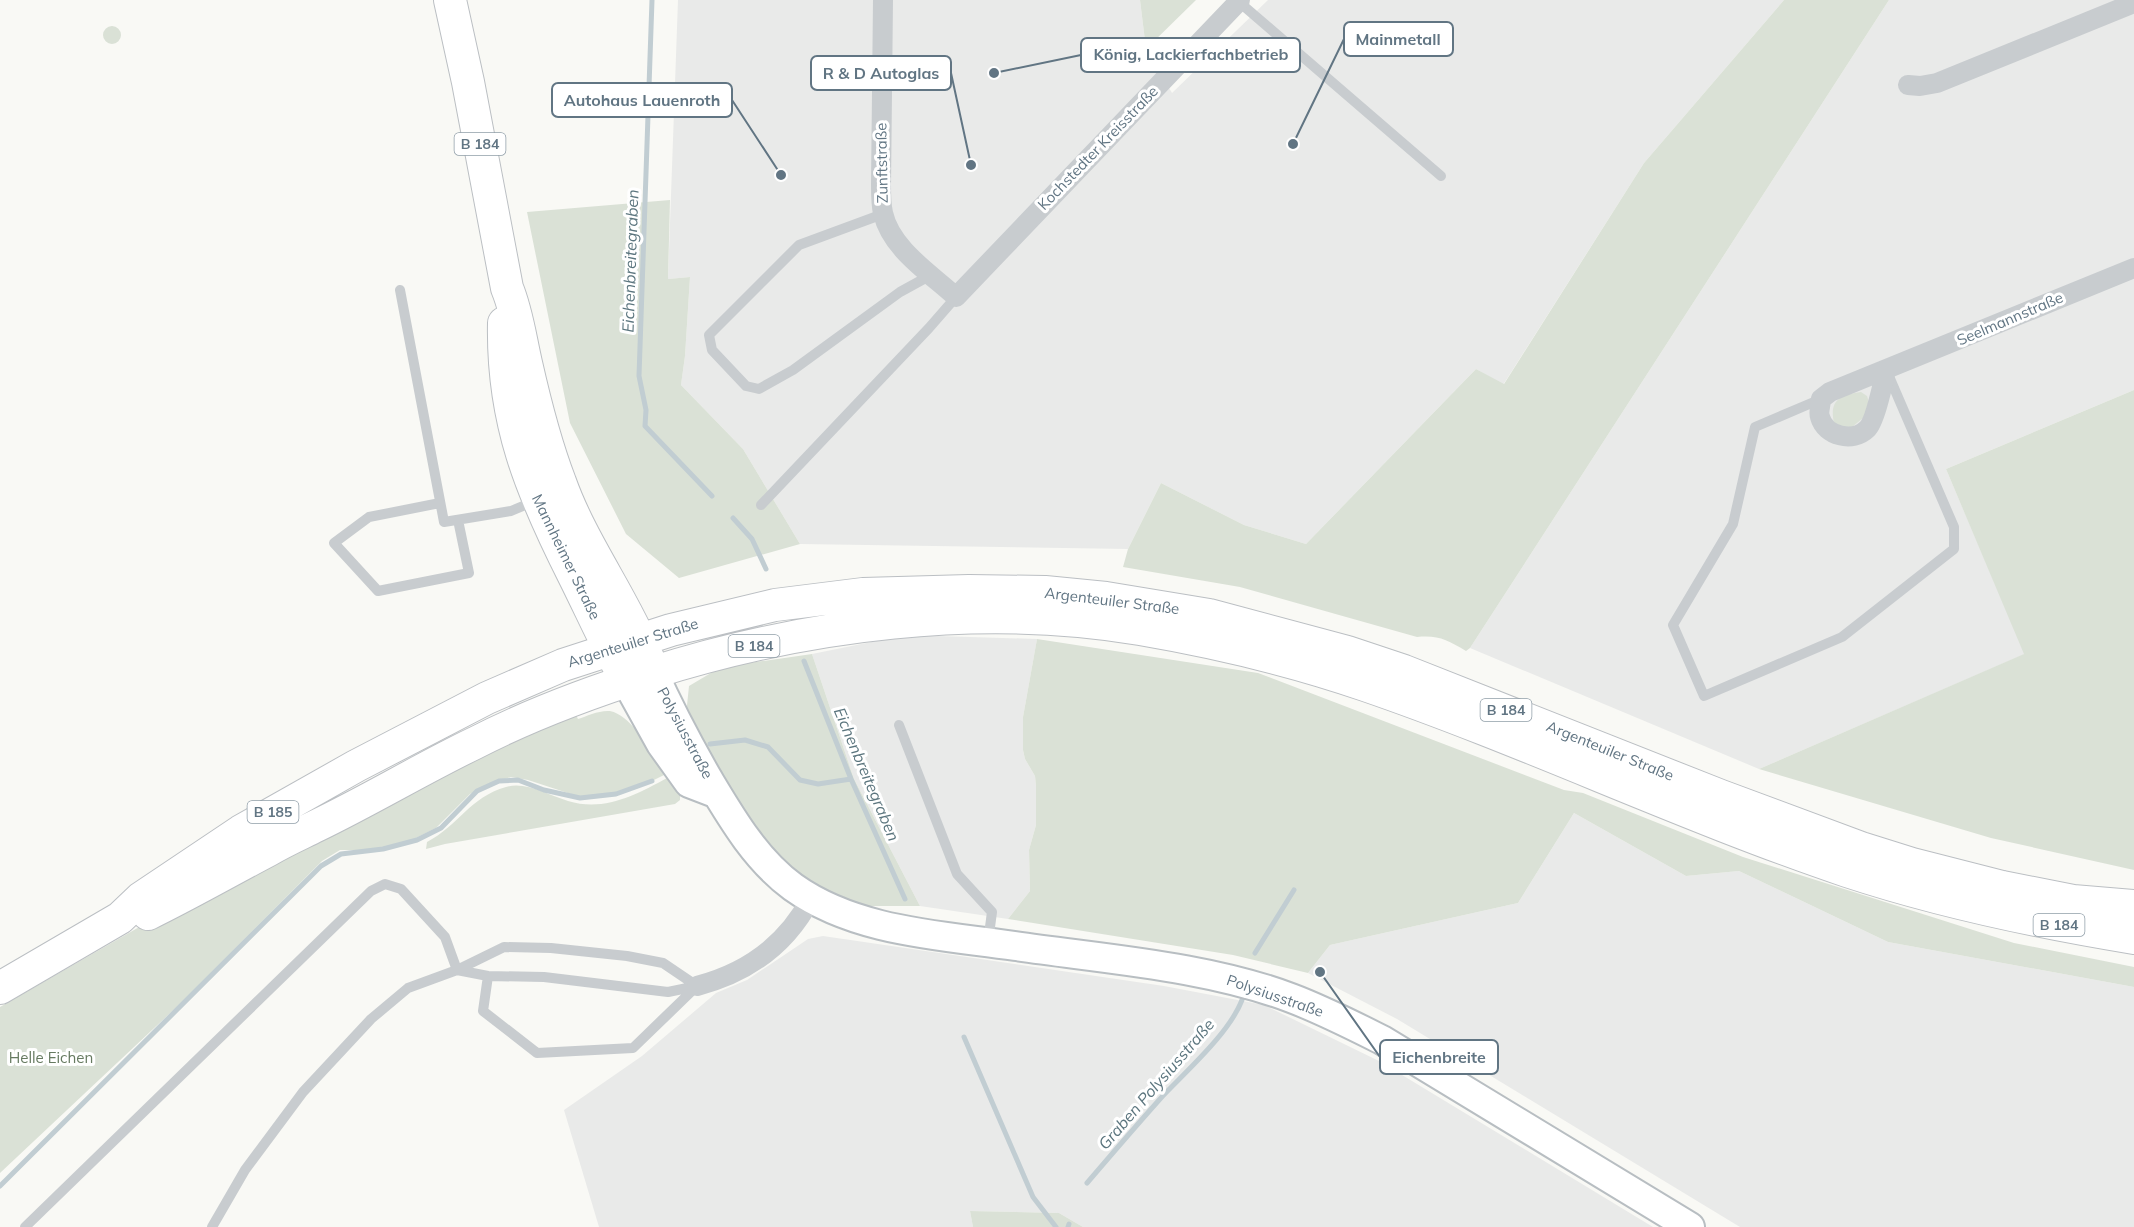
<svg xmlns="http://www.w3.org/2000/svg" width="2134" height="1227" font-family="Mulish,sans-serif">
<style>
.built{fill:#e9eae9}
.green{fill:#dae1d6}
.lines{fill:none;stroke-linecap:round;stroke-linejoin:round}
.stream{stroke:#c1cdd2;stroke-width:5}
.secondary-casing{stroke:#b8bec2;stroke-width:32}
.primary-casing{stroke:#bbbfc3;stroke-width:34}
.lane{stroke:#c8cccf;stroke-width:10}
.street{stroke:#c8cccf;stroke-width:20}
.secondary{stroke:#fff;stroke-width:28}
.primary{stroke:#fff;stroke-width:32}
.labels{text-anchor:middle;stroke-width:6;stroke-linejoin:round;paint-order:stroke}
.shield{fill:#fff;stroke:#909ea8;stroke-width:1.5}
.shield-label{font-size:14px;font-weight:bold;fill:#617583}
.street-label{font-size:15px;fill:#617583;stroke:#fff}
.park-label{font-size:15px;fill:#667a60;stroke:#fff}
.water-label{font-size:16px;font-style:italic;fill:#5b757e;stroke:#fff}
.leader{fill:none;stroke:#617583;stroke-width:2}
.callout-dot{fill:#617583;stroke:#fff;stroke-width:2}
.callout{fill:#fff;stroke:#617583;stroke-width:2}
.callout-label{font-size:16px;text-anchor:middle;font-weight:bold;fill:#617583}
</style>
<rect width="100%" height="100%" fill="#f9f9f5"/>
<path class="built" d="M 678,0 L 1140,0 L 1146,49 L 1172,93 L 1268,0 L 1784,0 L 1644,163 L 1503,385 L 1476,369 L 1306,544 L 1244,525 L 1161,483 L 1128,549 L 800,544 L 743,449 L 681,385 L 685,356 L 690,277 L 668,279 Z
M 1889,0 L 2134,0 L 2134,390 L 1946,469 L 2025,654 L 1759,769 L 1470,648 Z
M 906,635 L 1037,639 L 1023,717 L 1023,750 L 1025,759 L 1035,776 L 1036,786 L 1036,825 L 1029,850 L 1030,891 L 1008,919 L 920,906 L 854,779 L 812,654 Z
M 1574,813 L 1686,876 L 1739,871 L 1888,942 L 2134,987 L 2134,1227 L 1740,1227 L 1397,1019 L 1308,973 L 1330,945 L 1518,903 Z
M 823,936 L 1164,986 L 1264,1005 L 1379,1061 L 1653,1227 L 1083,1227 L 1059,1213 L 970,1211 L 973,1227 L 599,1227 L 564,1110 L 642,1056 L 716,993 L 747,980 L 808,939 Z"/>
<path class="green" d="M 1140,0 L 1196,0 L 1146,49 Z
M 1784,0 L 1889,0 L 1470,648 L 1466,651 C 1447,640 1439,635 1417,637 L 1240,587 L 1123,567 L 1128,549 L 1161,483 L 1244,525 L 1306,544 L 1476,369 L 1504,384 L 1644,163 Z
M103 35a9 9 0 1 1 18 0a9 9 0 1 1-18 0Z
M 670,200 L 668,279 L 690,277 L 685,356 L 681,385 L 743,449 L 800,544 L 679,578 L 626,534 L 570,423 L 527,212 Z
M 2134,390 L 2134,870 L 1991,838 L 1759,769 L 2024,654 L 1946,469 Z
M 1861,392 L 1867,396 L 1870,405 L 1863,418 L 1852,427 L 1841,427 L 1834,423 C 1829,400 1840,395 1861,392 Z
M 1037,639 L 1258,673 L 1564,790 L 1583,793 L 1743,857 L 2014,943 L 2134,967 L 2134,987 L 1888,942 L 1739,871 L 1686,876 L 1574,813 L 1518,903 L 1330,945 L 1308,973 L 1233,955 L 1008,919 L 1030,891 L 1029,850 L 1036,825 L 1036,786 L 1035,776 L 1025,759 L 1023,750 L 1023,717 Z
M 812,654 L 854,779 L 920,906 L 859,906 L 807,882 L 768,843 L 727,786 L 686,715 L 689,686 L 721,667 Z
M 574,711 L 578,719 C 587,716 599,710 610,711 C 634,716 652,755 664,775 L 638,788 L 611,796 L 591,798 L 580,797 L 528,780 L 511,777 L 487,785 L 470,794 L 436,828 L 412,840 L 378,850 L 340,850 L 322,861 L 184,1000 L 0,1173 L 0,1007 L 141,926 Z
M 667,778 L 680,796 L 680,800 L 675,804 L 445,844 L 426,849 L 427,842 C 458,826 470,797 506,787 C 526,781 548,795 568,801 C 604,812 636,795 667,778 Z
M 970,1211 L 1059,1213 L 1083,1227 L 973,1227 Z"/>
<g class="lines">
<path class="stream" d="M 652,0 L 639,376 L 646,410 L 645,426 L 712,496
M 733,518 L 752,539 L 766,569
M 804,661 L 851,779 L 905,899
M 710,744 L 745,740 L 768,747 L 800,780 L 818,784 L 851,779
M 1255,953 L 1294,890
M 964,1037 L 1033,1197 L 1056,1227
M 1087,1183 C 1111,1155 1135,1127 1160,1099 C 1185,1072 1229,1034 1242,1000
M 0,1186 L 311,876 L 321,866 L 341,854 L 383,849 L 417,840 L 441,828 L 477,791 L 499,781 L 518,780 L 544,790 L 580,798 L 616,794 L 652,781
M 1068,1227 L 1069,1224"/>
<g class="secondary-casing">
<path id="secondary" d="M 653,672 C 669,708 687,742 707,777 C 731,817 755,859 793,887 C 856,932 940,935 1015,946 C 1104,959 1207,966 1291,998 C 1323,1010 1352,1025 1382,1040 L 1690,1227
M 626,681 L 661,744 L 689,783 L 715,793"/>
</g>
<g class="primary-casing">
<path id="primary" d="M 450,0 L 468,82 L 507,288 C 517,312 520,337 526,363 C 535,403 545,443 560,482 C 582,544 623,597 648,658
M 504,323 C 502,421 531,491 574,576 C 589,606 603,637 619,667
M 148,914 C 189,894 229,871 269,850 C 284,841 300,834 316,826 C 370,800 421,769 475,743 C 531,714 591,692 651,673 C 805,624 980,602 1140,629 C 1216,642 1292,660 1365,685 C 1528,741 1684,816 1847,871 C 1941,902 2036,922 2134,938
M 0,988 L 120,918 L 141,898 L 241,831 L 356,766 L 487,698 L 563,665 L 671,630 L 775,605 L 863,594 L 969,591 L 1045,592 L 1106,598 L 1209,615 L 1347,652 L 1404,671 L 1721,796 L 1861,848 L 1912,864 L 2002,887 L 2073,901 L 2134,906"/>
</g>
<path class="lane" d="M 1239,2 L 1441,176
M 883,214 L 799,245 L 709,335 L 712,350 L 746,386 L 759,389 L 793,370 L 900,292 L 931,275
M 400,290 L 444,522 L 511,511 L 537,500
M 1821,399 L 1755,427 L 1733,524 L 1673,625 L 1704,696 L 1842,637 L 1954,549 L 1954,527 L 1888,374
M 440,503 L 369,517 L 334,543 L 378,591 L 469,573 L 458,520
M 761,505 L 929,328 L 956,297
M 899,725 L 957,874 L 992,912 L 988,942
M 488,976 L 483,1011 L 537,1053 L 633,1048 L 697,986
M 25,1227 L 371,891 L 385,884 L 401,889 L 445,937 L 457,970 L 504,947 L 551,948 L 627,956 L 663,963 L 697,986
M 212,1227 L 245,1170 L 303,1092 L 371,1019 L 408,988 L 457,970 L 488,976 L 544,977 L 668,992 L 697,986"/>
<path class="street" d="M 883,0 L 881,185 C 881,194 881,204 883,213 C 891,249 930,273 956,297 L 1240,0
M 1908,85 L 1920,86 L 1937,83 L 2134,3
M 1886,370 C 1883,383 1875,422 1867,429 C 1853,443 1825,436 1820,417 C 1818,412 1821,405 1821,399 L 1830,392 L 2134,268
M 697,986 C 747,973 787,944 811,898"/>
<use href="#secondary" class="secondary"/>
<use href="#primary" class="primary"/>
</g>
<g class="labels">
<g class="shield">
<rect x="454.5" y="133" width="51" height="22" rx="4.5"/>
<rect x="728.5" y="635" width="51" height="22" rx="4.5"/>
<rect x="1480.5" y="699" width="51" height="22" rx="4.5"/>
<rect x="247.5" y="801" width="51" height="22" rx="4.5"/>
<rect x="2033.5" y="914" width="51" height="22" rx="4.5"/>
</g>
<g class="shield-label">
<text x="480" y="149">B 184</text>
<text x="754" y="651">B 184</text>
<text x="1506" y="715">B 184</text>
<text x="273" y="817">B 185</text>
<text x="2059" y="930">B 184</text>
</g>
<g class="street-label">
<text transform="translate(1098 148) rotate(-46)" y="5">Kochstedter Kreisstraße</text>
<text transform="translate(882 163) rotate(-91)" y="5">Zunftstraße</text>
<text transform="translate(2010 319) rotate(-23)" y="5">Seelmannstraße</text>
<text transform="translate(566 557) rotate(64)" y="5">Mannheimer Straße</text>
<text transform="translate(1112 601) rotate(7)" y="5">Argenteuiler Straße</text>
<text transform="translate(633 643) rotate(-17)" y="5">Argenteuiler Straße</text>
<text transform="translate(685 733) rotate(62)" y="5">Polysiusstraße</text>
<text transform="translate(1610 751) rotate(22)" y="5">Argenteuiler Straße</text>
<text transform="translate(1275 996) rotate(19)" y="5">Polysiusstraße</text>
</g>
<g class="park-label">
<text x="51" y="1063">Helle Eichen</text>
</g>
<g class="water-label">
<text transform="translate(630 261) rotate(-88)" y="6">Eichenbreitegraben</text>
<text transform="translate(867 774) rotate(67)" y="6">Eichenbreitegraben</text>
<text transform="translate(1156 1084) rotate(-49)" y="6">Graben Polysiusstraße</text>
</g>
</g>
<path class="leader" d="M1293 144L1344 39M994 73L1081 55M971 165L951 73M781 175L732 100M1320 972L1380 1057"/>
<g class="callout-dot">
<circle cx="1293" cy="144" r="6"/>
<circle cx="994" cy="73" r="6"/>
<circle cx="971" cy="165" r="6"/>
<circle cx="781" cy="175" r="6"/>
<circle cx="1320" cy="972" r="6"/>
</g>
<g class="callout">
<rect x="1344" y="22" width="109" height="34" rx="6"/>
<rect x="1081" y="38" width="219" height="34" rx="6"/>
<rect x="811" y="56" width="140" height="34" rx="6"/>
<rect x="552" y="83" width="180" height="34" rx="6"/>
<rect x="1380" y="1040" width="118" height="34" rx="6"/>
</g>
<g class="callout-label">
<text x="1398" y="45">Mainmetall</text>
<text x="1191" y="60">König, Lackierfachbetrieb</text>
<text x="881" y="79">R &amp; D Autoglas</text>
<text x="642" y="106">Autohaus Lauenroth</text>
<text x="1439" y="1063">Eichenbreite</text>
</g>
</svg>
